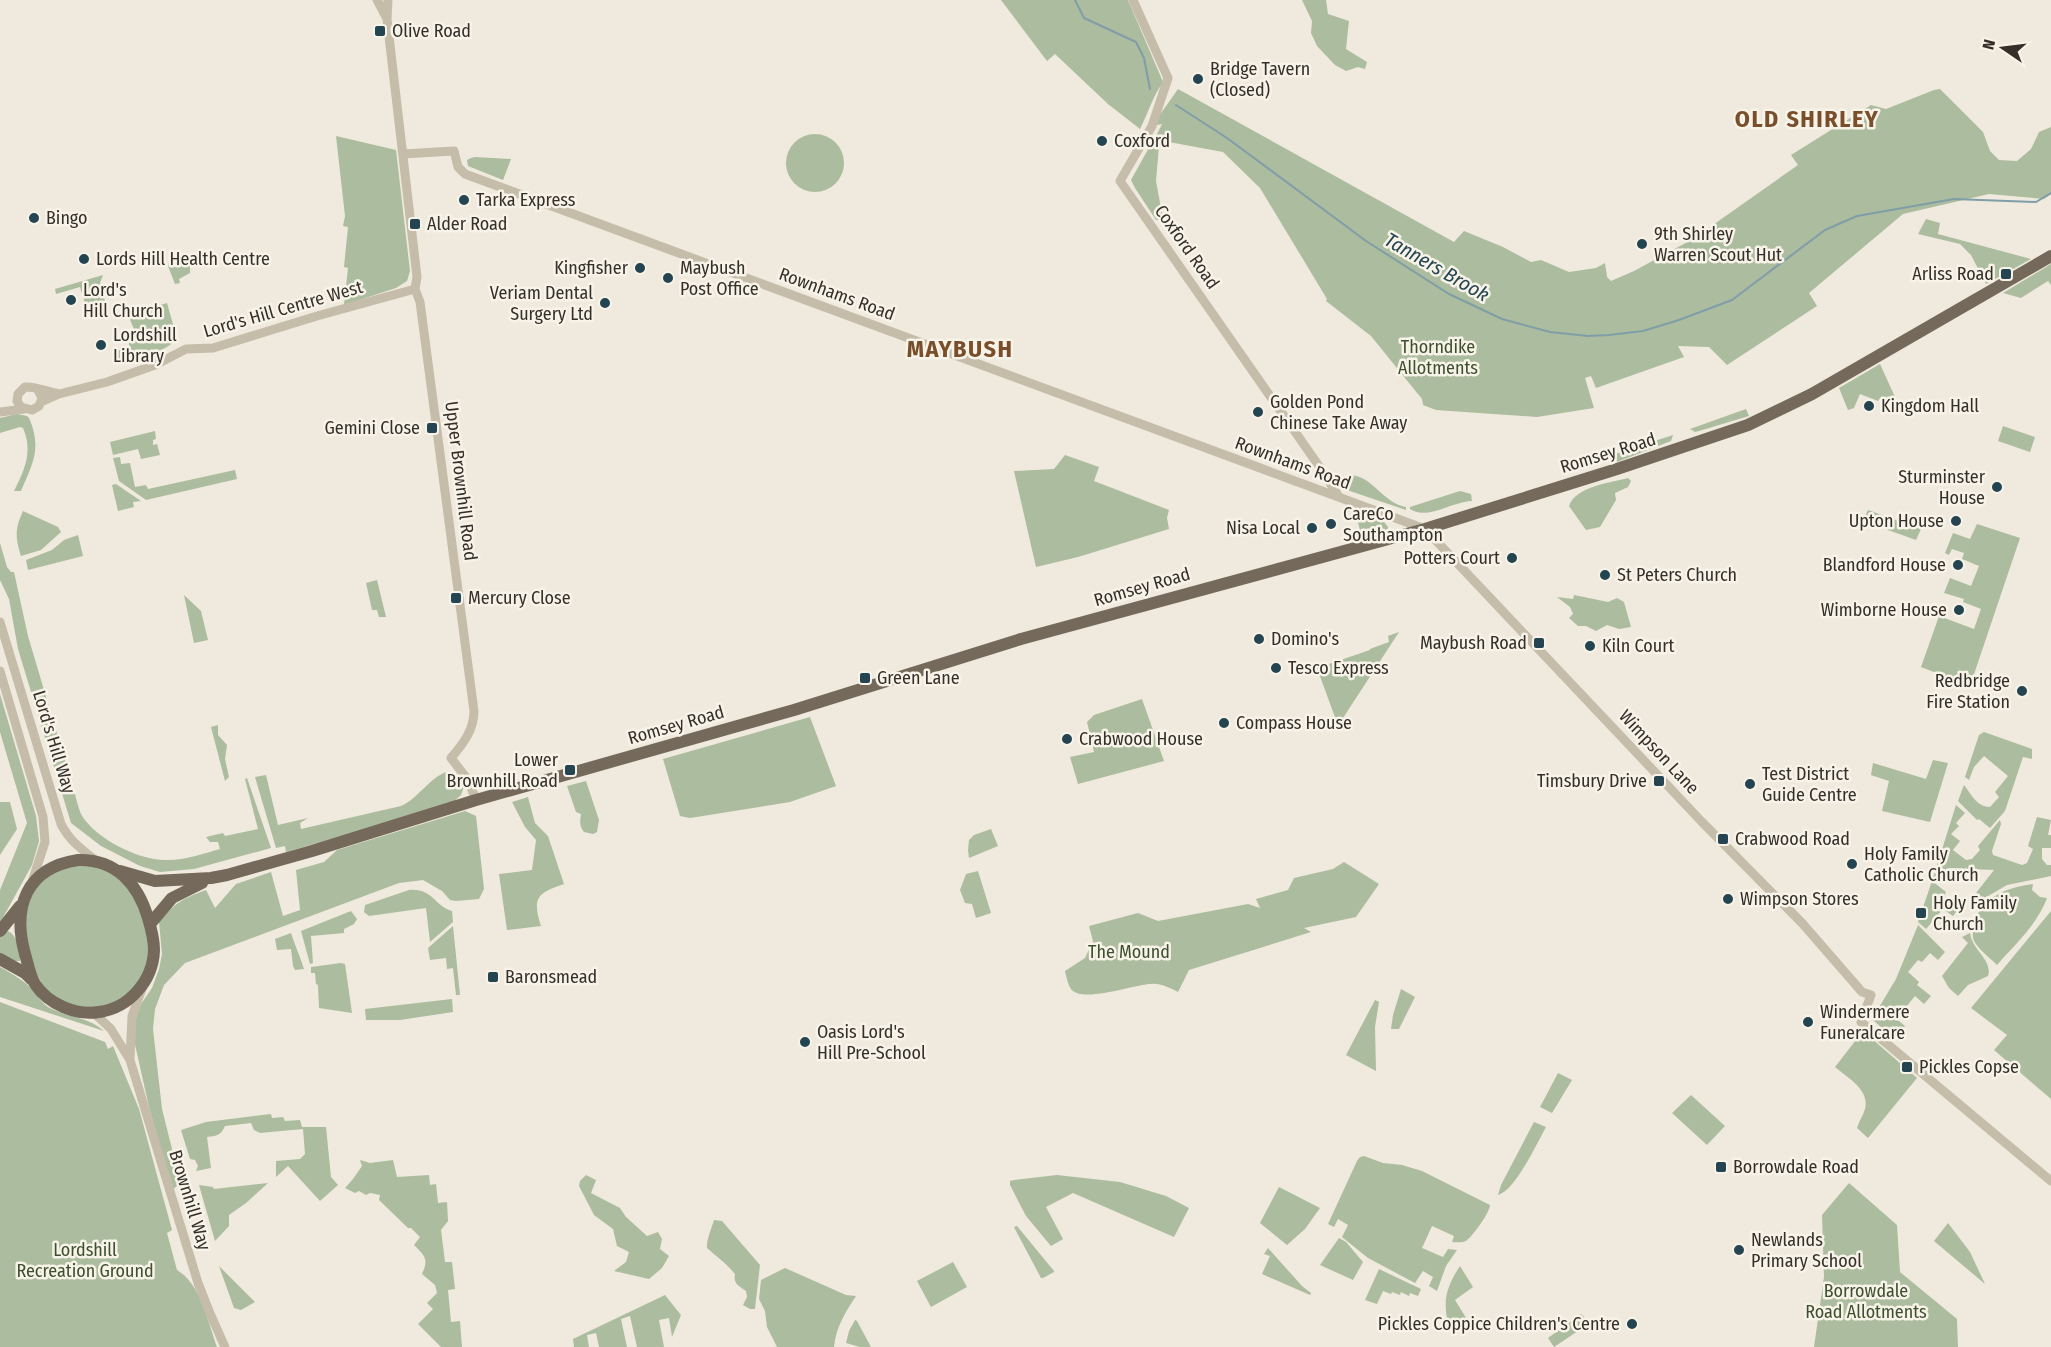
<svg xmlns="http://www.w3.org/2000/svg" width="2051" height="1347" font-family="'Fira Sans Condensed',sans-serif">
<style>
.green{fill:#acbc9e}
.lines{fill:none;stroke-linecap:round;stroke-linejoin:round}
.stream{stroke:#7f9ea8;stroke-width:2}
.minor{stroke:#c5bcaa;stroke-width:9}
.major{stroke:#74695b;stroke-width:12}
.poi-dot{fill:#234450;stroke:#f7f3e8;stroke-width:2}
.labels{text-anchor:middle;stroke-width:5;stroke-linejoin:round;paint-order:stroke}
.poi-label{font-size:18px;fill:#342f29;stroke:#f7f3e8;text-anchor:start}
.street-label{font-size:18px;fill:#342f29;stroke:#f7f3e8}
.park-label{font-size:18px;fill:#3d4f2f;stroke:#f7f3e8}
.water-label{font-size:20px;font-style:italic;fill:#234450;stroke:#f7f3e8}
.district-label{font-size:24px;font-weight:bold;letter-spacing:1.5px;fill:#794f2b;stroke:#f7f3e8}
</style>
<rect width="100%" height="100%" fill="#efeadd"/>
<path class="green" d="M 1001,0 L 1128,0 L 1163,82 C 1153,96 1148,113 1140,129 L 1108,104 L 1055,54 L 1047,61 Z
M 1302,0 L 1326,0 L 1328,14 L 1349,21 L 1346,49 L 1367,62 L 1365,69 L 1358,67 L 1346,71 L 1335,65 L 1317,46 L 1311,33 L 1312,21 Z
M 1178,89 L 1454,242 L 1464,231 L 1503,247 L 1531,262 L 1541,260 L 1569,272 L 1596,268 L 1605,263 L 1607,277 L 1611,281 L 1634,271 L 1693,239 L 1798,165 L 1791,155 L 1871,105 L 1886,109 L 1934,90 L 1940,89 L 1983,132 L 1990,151 L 1999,160 L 2017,161 L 2031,149 L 2039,132 L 2051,127 L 2051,194 L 2044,199 L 1989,194 L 1903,214 L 1809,293 L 1817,306 L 1727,365 L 1709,347 L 1678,346 L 1684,357 L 1596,388 L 1591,376 L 1585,378 L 1594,408 L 1537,417 L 1436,410 L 1423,405 L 1422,399 L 1371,336 L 1326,301 L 1327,299 L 1260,188 L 1223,152 L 1158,140 L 1155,138 L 1162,124 L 1152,126 Z
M786 163a29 29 0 1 1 58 0a29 29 0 1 1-58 0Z
M 336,136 L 396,150 L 410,271 L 407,281 L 396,288 L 344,305 L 348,268 L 344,267 L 348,227 L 343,226 L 345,216 Z
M 1151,144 L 1159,146 L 1156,181 L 1163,219 L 1156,220 L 1135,188 L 1131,180 Z
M 471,158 L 475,157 L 511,159 L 503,180 L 468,166 L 467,160 Z
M 1926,219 L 1940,223 L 1938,234 L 2031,259 L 1986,284 L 1971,255 L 1960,244 L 1918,234 Z
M 174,259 L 176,264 L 184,262 L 190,264 L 190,273 L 179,279 L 180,283 L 175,284 L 168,266 L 169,261 Z
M 2051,264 L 2051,285 L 2048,281 L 2021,298 L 2003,293 Z
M 103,275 L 100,283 L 105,301 L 86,307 L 80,287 L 56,294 L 55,289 Z
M 167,303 L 174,328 L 172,343 C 160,355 133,357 118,360 L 114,357 L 115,352 L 129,346 L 129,338 L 136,334 L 128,315 Z
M 1880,364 L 1895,397 L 1880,398 L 1878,401 L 1860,394 L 1854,408 L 1848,410 L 1839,388 Z
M 1746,409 L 1749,416 L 1699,431 L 1695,432 L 1690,429 Z
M 17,414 L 27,416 L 29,418 C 42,448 33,463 21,491 L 14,491 C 25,469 33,451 23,428 L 20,427 L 0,433 L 0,418 Z
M 2003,426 L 2035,437 L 2030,452 L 1998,441 Z
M 155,431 L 156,439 L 153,440 L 153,445 L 157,444 L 160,455 L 141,459 L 138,449 L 113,455 L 110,442 Z
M 1673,435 L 1671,441 L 1617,462 L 1615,454 Z
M 1065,455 L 1099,467 L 1094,481 L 1169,510 L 1167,518 L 1169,529 L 1078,557 L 1036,567 L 1014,471 L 1054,469 Z
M 120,457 L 121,464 L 130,463 L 135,487 L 146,485 L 148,489 L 235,470 L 237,479 L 146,500 L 119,481 L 113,458 Z
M 1350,475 C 1373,476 1383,503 1406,507 L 1406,510 L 1347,490 L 1345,483 Z
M 1628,478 L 1631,481 L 1628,487 L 1615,493 L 1616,500 L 1600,527 L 1586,530 L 1569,506 C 1576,486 1610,483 1628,478 Z
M 116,484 L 141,501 L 133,502 L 134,507 L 118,511 L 112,485 Z
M 1460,491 L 1471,494 L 1472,501 C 1453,501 1428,521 1410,509 L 1410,507 Z
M 1346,508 L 1384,522 L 1388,527 L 1387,531 L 1362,539 L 1356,514 L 1345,510 Z
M 1868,510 L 1921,529 L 1916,540 L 1863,521 Z
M 23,511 L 58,527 L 61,532 L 41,550 L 21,556 C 15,537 15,529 23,511 Z
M 1977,524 L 2020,538 L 1970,686 L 1921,667 L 1939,616 L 1974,629 L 1981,609 L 1963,602 L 1964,599 L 1944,593 L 1950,578 L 1971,586 L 1979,566 L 1962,559 L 1964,553 L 1952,549 L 1949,555 L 1945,553 L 1953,533 L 1970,539 Z
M 78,535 L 83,556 L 28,570 L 26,560 L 52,550 L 64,540 Z
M 0,543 L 7,567 L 11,572 L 14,572 L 28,636 L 74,791 C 76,798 78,807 81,814 C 94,838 138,860 165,860 C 183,861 202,854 220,849 L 218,842 L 210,842 L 206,837 L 223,833 L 225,836 L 258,829 L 245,779 L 247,778 L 271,848 L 194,869 L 160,872 L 140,866 L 101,846 L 71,823 L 18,649 L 9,599 L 0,580 Z
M 377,580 L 386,617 L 379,617 L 377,610 L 372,610 L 366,583 Z
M 184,595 L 201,611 L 208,640 L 194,643 Z
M 1574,595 L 1608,602 L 1617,598 L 1624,602 L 1631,627 L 1619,629 L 1607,625 L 1596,631 L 1586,626 L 1578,626 L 1569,618 L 1573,614 L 1570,607 L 1557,597 L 1573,599 Z
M 1399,632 L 1343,718 L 1336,720 L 1317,668 L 1370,650 L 1370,649 L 1389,642 L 1388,636 Z
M 0,694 L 36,816 L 39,841 L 32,865 L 0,923 L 0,890 L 27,823 L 0,732 Z
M 1142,699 L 1164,761 L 1078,784 L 1070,757 L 1094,752 L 1087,722 L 1094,715 Z
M 810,717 L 836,786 L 790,802 L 690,818 L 680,816 L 663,759 Z
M 218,725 L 218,735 L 227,745 L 225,759 L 229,777 L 225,781 L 211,727 Z
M 1984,732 L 2032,749 L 2032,759 L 2023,757 L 2005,811 L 1990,828 L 1979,819 L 1977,820 L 1958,801 L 1964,785 C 1971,794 1977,807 1990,807 L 1999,797 L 1995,792 L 2008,776 L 1984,756 L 1974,767 L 1969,780 L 1965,777 L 1979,735 Z
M 1933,760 L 1948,763 L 1930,822 L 1882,811 L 1889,781 L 1871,775 L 1873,763 L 1926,779 Z
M 446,772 L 457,774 L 464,786 L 461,795 L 450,805 L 286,852 L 285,846 L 276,848 L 255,777 L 266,775 L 278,825 L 308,818 L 300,823 L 301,829 L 401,806 C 419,798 428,779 446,772 Z
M 586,781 L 599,820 L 597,832 L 593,834 L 584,832 C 579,825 580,822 581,814 L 576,812 L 567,786 Z
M 528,797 L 535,823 L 548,836 L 564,884 C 537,893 532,898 541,926 L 507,930 L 499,874 L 532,870 L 536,840 L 525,827 L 512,802 Z
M 0,802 L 10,802 L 17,829 L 0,855 Z
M 1956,805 L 1965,813 L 1956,823 L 1959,826 L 1951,834 L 1960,841 L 1953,850 L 1966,860 L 1972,859 L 1980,850 L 1978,846 L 2000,820 L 2001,824 L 1992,851 L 1993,855 L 2022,865 L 2027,863 L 2033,849 L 2028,846 L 2037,817 L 2051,820 L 2048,835 L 2051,835 L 2051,848 L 2042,848 L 2042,859 L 2047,865 L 2051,865 L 2051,876 L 2007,885 L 1983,899 L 1976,893 L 1994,870 L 1949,868 L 1937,882 L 1933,878 Z
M 465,811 L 476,816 L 484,889 L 479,899 L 456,901 L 450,900 L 442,891 L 423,880 L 399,883 L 185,963 L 164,985 L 155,1009 L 153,1029 L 162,1109 L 175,1161 L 177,1186 L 172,1190 L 149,1107 L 134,1040 L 136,1018 L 141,1004 L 152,988 L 159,969 L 162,954 L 159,922 C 176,902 182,899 206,890 L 215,908 L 236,884 L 271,872 L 283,916 L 300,910 L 296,870 L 324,862 L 337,850 Z
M 991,829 L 998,846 L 969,858 L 968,850 L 969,840 L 974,835 Z
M 1344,862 L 1379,884 L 1356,917 L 1304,928 L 1311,932 L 1189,970 L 1178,992 C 1170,988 1160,983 1151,984 C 1135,984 1082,1004 1071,989 C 1068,985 1066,976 1065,971 L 1085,958 L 1093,941 L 1089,926 L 1138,913 L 1158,921 L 1248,904 L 1260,908 L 1256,899 L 1288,890 L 1294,878 L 1333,869 Z
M 74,865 C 81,865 90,864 97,866 C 131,876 149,917 149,950 C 149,966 138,987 124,996 C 118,999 111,1005 104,1006 C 84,1011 60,1004 46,989 C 35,976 24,943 23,925 C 23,911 33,886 45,877 C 53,872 65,869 74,865 Z
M 978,871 L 991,913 L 976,918 L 972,904 L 965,903 L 960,890 L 966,874 Z
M 1932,881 L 1946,892 L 1944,896 L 1959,908 L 1953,916 L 1943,909 L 1926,929 L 1918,922 Z
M 2033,884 L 2032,890 L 2040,897 L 2047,898 C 2037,925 2015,944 1997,965 C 1990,958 1979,950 1974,941 C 1972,936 1973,929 1974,923 C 1982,897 2008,887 2033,884 Z
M 409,890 C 433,888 434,906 452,911 L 453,922 L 430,942 L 426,908 L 369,916 L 364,912 L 365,905 Z
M 351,911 L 357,919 L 354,924 L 344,929 L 344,933 L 311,936 L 313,963 L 310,964 L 301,931 Z
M 2051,911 L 2051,1099 L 1994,1050 L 2007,1035 L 1971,1008 Z
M 1918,925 L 1945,952 L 1938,960 L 1930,953 L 1922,962 L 1918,960 L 1908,972 L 1919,982 L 1917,985 L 1931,996 L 1924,1004 L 1915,996 L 1906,1007 L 1903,1005 L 1894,1017 L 1905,1026 L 1894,1039 L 1872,1019 L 1896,979 Z
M 453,926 L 460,995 L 456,995 L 453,968 L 447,969 L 446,958 L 430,960 L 428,948 Z
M 8,931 C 17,935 21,951 20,961 L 16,961 L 0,955 L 0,936 Z
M 291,933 C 295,946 300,956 304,969 L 295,970 L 293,966 L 291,949 L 277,950 L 275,939 Z
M 1970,933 C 1972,950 1993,960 1988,976 L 1968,985 L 1958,996 L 1949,988 L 1942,976 L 1968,943 L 1962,937 Z
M 341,963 L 345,964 L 352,1013 L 319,1008 L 318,985 L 316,984 L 315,973 L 311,973 L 311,967 Z
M 0,967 C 11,973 23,980 32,989 C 39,996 42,1005 52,1009 C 69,1017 90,1018 104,1031 L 0,997 Z
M 1401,989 L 1415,997 L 1399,1029 L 1391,1029 L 1393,1015 Z
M 452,999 L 453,1012 L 400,1020 L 366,1020 L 365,1009 Z
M 1375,1000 L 1379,1002 L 1375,1027 L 1376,1071 L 1346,1055 Z
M 0,1002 L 105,1042 L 108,1049 L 113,1046 L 139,1109 L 172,1230 L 167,1233 L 177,1270 C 201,1284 208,1322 217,1347 L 0,1347 Z
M 1863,1031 L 1917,1078 L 1868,1138 L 1857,1128 C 1859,1121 1863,1116 1865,1109 C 1870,1090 1848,1078 1835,1067 Z
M 1558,1073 L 1572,1080 L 1552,1113 L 1540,1107 Z
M 1691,1095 L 1725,1126 L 1707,1145 L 1672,1113 Z
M 271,1114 L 272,1118 L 283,1117 L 285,1121 L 300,1120 L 302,1127 L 326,1127 L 331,1177 L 338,1185 L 320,1201 L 288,1166 L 276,1177 L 276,1161 L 300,1159 L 305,1154 L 303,1129 L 260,1133 L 254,1130 L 251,1123 L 225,1126 C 221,1135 217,1136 207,1137 L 211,1168 L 196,1171 L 198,1166 L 195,1160 L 190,1159 L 181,1130 L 206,1122 Z
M 1534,1122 L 1546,1127 C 1537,1143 1515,1191 1498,1195 L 1501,1185 Z
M 1364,1156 L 1383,1163 L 1402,1165 L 1422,1171 L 1490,1205 C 1490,1212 1473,1236 1466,1241 C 1462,1243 1456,1242 1452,1242 L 1454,1236 L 1432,1226 L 1422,1248 L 1443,1257 L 1448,1249 L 1457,1250 L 1446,1266 L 1437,1291 L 1429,1286 L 1433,1277 L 1423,1271 L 1415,1283 L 1368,1258 L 1342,1237 L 1348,1225 L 1338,1219 L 1334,1227 L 1328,1224 L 1357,1161 L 1360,1157 Z
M 360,1160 L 370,1163 L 393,1160 L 397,1177 L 429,1175 L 430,1185 L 436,1184 L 438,1203 L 447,1202 L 448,1221 L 441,1230 L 445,1262 L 452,1262 L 455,1289 L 448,1290 L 451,1322 L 460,1321 L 462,1347 L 441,1347 L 418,1324 L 433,1309 L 427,1303 L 437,1293 L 435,1285 L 422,1274 C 429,1259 425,1256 414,1245 L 420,1237 L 411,1228 L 408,1228 L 379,1200 L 380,1195 L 370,1193 L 366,1195 L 359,1191 L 355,1193 L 345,1188 L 353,1179 L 362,1166 Z
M 586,1175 L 596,1180 L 591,1193 L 620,1208 L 626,1217 L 647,1236 L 658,1232 L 662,1239 L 660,1249 L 669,1256 L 662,1268 L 649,1279 L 614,1271 L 626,1262 L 629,1252 L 617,1246 L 613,1229 L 594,1215 L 579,1186 L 580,1181 Z
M 1057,1175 L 1120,1182 L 1166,1196 L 1189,1208 L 1174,1237 L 1073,1193 L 1046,1207 L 1063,1239 L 1051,1246 L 1026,1216 L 1010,1185 L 1010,1181 L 1014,1180 Z
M 268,1183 L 246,1203 L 229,1215 L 229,1226 L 215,1241 L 199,1185 L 213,1187 L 214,1189 Z
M 1849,1183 L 1897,1225 L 1900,1272 L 1957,1319 L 1958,1347 L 1814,1347 L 1824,1277 L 1822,1215 Z
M 1279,1187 L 1320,1208 L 1305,1229 L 1287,1245 L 1260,1223 Z
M 714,1220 L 722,1221 L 760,1265 L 755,1309 L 750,1309 L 743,1305 L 747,1297 L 746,1291 C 739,1286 733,1284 735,1274 C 726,1263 717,1257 707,1248 C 706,1241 712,1227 714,1220 Z
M 1948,1223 L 1970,1252 L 1985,1284 L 1934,1241 Z
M 1017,1226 L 1054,1271 L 1054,1272 L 1043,1278 L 1041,1278 L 1015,1229 L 1014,1227 Z
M 1339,1238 L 1346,1242 L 1363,1262 L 1353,1280 L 1320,1265 Z
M 1268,1248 L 1302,1286 L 1311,1293 L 1310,1295 L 1262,1274 L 1270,1256 L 1264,1254 Z
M 953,1262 L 967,1287 L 931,1307 L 917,1281 Z
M 219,1266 L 255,1302 L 241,1310 L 234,1308 Z
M 1460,1266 L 1473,1287 L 1455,1300 L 1468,1321 L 1451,1332 C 1442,1306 1444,1290 1460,1266 Z
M 785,1268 L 846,1295 L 856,1296 C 845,1313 836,1327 834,1347 L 777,1347 L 767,1327 L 765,1311 L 759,1299 L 761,1280 Z
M 1379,1269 L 1421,1289 L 1418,1296 L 1410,1293 L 1409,1296 L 1401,1292 L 1400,1295 L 1392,1292 L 1391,1294 L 1383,1291 L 1377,1304 L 1365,1300 Z
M 665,1295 L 681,1315 L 672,1337 L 669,1318 L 659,1320 L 664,1347 L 637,1347 L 630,1316 L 621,1319 L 627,1347 L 599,1347 L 596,1333 L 587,1335 L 589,1347 L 574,1347 L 573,1339 Z
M 1581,1314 L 1590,1323 L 1554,1347 L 1548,1338 Z
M 855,1320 L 857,1321 L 871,1347 L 860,1347 L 846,1343 L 849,1331 Z"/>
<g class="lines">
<path class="stream" d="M 1075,0 L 1084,18 L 1136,42 L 1144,58 L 1150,89
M 1176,105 L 1227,138 L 1366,241 L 1449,294 L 1502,319 L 1550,332 L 1588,336 L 1609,335 L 1643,331 L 1679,320 L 1732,300 L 1825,230 L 1857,216 L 1954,199 L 2036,202 L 2051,193"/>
<path class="minor" d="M 377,0 L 386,17
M 388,0 L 387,19 L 417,277 L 415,289 L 420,302 L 474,711 C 474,730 463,744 451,758 L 468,780 L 476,800
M 1133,0 L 1168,78 L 1152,126 L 1120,181 L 1321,469 L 1339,497
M 403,154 L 454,151 L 458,167 L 465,174 L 1425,529 L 1702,822 L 1802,923 L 1862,992 L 1871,995 L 1861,1022 L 2051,1181
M 38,390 L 42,398 L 39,406 L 32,410 L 21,407 L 17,401 L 18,394 L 25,387 C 34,386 49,392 59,394
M 41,402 L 59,394 L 107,382 L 155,365 L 186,349 L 213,348 L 317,316 L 415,289
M 0,412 L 24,409
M 0,622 L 61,824 C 69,840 81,849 95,860
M 0,671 L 43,817 L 45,842 L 32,882
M 94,1013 L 111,1029 L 130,1060 L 198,1283 L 209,1311 L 225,1347
M 130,1058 L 132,1016 L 142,989"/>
<path class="major" d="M 78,860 C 116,859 138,884 148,918 C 151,928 154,939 154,950 C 153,981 129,1008 99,1012 C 76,1016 48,1004 35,984 C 30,976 28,964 25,954 C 12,907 26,868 78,860 Z
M 120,871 L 155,881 L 211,878 L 227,875 L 312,851 L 476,800 L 794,710 L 1021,639 L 1425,529 L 1617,469 L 1748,425 L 1812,394 L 2051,256
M 150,924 L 172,898 L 202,883
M 0,931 L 20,906
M 0,959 L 25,973 L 32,980"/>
</g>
<g class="poi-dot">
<rect x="374" y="25" width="12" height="12" rx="3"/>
<circle cx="1198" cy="79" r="6"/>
<circle cx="1102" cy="141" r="6"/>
<circle cx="464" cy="200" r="6"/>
<circle cx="34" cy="218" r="6"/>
<rect x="409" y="218" width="12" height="12" rx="3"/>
<circle cx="1642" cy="244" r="6"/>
<circle cx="84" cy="259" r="6"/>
<circle cx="640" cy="268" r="6"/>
<rect x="2000" y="268" width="12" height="12" rx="3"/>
<circle cx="668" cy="278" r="6"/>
<circle cx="71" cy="300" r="6"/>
<circle cx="605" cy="303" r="6"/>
<circle cx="101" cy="345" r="6"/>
<circle cx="1869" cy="406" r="6"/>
<circle cx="1258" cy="412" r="6"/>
<rect x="426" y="422" width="12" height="12" rx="3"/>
<circle cx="1997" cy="487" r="6"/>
<circle cx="1956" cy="521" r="6"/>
<circle cx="1331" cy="524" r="6"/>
<circle cx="1312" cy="528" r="6"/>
<circle cx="1512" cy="558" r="6"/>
<circle cx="1958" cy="565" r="6"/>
<circle cx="1605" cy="575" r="6"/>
<rect x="450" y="592" width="12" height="12" rx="3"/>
<circle cx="1959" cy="610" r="6"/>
<circle cx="1259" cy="639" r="6"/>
<rect x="1533" y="637" width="12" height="12" rx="3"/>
<circle cx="1590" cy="646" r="6"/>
<circle cx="1276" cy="668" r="6"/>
<rect x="859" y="672" width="12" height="12" rx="3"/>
<circle cx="2022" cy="691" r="6"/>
<circle cx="1224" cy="723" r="6"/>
<circle cx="1067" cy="739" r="6"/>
<rect x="564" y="764" width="12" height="12" rx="3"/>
<rect x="1653" y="775" width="12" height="12" rx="3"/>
<circle cx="1750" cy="784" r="6"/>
<rect x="1717" y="833" width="12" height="12" rx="3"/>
<circle cx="1852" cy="864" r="6"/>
<circle cx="1728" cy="899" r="6"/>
<rect x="1915" y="907" width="12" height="12" rx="3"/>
<rect x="487" y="971" width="12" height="12" rx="3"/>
<circle cx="1808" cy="1022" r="6"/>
<circle cx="805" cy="1042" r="6"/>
<rect x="1901" y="1061" width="12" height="12" rx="3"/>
<rect x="1715" y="1161" width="12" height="12" rx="3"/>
<circle cx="1739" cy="1250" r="6"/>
<circle cx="1632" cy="1324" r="6"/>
</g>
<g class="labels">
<g class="poi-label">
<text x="392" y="37">Olive Road</text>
<text x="1210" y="75">Bridge Tavern<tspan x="1210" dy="21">(Closed)</tspan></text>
<text x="1114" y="147">Coxford</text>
<text x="476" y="206">Tarka Express</text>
<text x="46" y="224">Bingo</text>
<text x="427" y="230">Alder Road</text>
<text x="1654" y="240">9th Shirley<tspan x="1654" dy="21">Warren Scout Hut</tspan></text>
<text x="96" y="265">Lords Hill Health Centre</text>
<text x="628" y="274" text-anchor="end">Kingfisher</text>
<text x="680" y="274">Maybush<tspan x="680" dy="21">Post Office</tspan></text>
<text x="1994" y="280" text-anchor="end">Arliss Road</text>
<text x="83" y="296">Lord's<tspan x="83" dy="21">Hill Church</tspan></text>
<text x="593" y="299" text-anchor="end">Veriam Dental<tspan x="593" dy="21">Surgery Ltd</tspan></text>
<text x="113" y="341">Lordshill<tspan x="113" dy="21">Library</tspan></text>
<text x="1270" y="408">Golden Pond<tspan x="1270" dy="21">Chinese Take Away</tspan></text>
<text x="1881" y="412">Kingdom Hall</text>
<text x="420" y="434" text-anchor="end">Gemini Close</text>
<text x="1985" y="483" text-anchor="end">Sturminster<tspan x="1985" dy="21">House</tspan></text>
<text x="1343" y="520">CareCo<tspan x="1343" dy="21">Southampton</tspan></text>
<text x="1944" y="527" text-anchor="end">Upton House</text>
<text x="1300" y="534" text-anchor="end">Nisa Local</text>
<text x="1500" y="564" text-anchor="end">Potters Court</text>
<text x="1946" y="571" text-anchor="end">Blandford House</text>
<text x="1617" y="581">St Peters Church</text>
<text x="468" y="604">Mercury Close</text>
<text x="1947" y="616" text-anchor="end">Wimborne House</text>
<text x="1271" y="645">Domino's</text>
<text x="1527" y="649" text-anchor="end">Maybush Road</text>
<text x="1602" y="652">Kiln Court</text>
<text x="1288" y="674">Tesco Express</text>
<text x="877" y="684">Green Lane</text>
<text x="2010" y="687" text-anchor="end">Redbridge<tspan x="2010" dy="21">Fire Station</tspan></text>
<text x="1236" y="729">Compass House</text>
<text x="1079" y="745">Crabwood House</text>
<text x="558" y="766" text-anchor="end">Lower<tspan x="558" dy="21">Brownhill Road</tspan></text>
<text x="1762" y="780">Test District<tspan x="1762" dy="21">Guide Centre</tspan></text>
<text x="1647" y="787" text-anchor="end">Timsbury Drive</text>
<text x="1735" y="845">Crabwood Road</text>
<text x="1864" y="860">Holy Family<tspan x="1864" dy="21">Catholic Church</tspan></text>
<text x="1740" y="905">Wimpson Stores</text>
<text x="1933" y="909">Holy Family<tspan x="1933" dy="21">Church</tspan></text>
<text x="505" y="983">Baronsmead</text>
<text x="1820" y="1018">Windermere<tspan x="1820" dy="21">Funeralcare</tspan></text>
<text x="817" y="1038">Oasis Lord's<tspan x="817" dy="21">Hill Pre-School</tspan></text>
<text x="1919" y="1073">Pickles Copse</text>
<text x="1733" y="1173">Borrowdale Road</text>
<text x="1751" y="1246">Newlands<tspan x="1751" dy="21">Primary School</tspan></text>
<text x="1620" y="1330" text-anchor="end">Pickles Coppice Children's Centre</text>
</g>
<g class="street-label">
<text transform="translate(1187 247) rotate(55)" y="6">Coxford Road</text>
<text transform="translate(837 294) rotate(20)" y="6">Rownhams Road</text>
<text transform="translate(283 309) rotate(-16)" y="6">Lord's Hill Centre West</text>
<text transform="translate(1608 453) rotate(-17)" y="6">Romsey Road</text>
<text transform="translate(1293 463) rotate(20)" y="6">Rownhams Road</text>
<text transform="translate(461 481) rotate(83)" y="6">Upper Brownhill Road</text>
<text transform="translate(1142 587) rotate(-16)" y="6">Romsey Road</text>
<text transform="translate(676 725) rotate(-16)" y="6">Romsey Road</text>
<text transform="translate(54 742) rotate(73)" y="6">Lord's Hill Way</text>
<text transform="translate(1659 752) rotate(47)" y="6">Wimpson Lane</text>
<text transform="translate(190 1200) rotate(73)" y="6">Brownhill Way</text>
</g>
<g class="park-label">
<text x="1438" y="353">Thorndike<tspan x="1438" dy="21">Allotments</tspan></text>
<text x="1129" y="958">The Mound</text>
<text x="85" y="1256">Lordshill<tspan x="85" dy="21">Recreation Ground</tspan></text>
<text x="1866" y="1297">Borrowdale<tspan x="1866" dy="21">Road Allotments</tspan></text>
</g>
<g class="water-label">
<text transform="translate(1437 267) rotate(30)" y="7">Tanners Brook</text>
</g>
<g class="district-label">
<text x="1807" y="127">OLD SHIRLEY</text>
<text x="960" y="357">MAYBUSH</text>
</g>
</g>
<g transform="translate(2003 48) rotate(284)" stroke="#f7f3e8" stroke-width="4.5" paint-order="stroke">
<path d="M0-4.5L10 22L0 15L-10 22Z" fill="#342f29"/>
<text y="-9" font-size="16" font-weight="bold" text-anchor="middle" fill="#342f29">N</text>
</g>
</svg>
